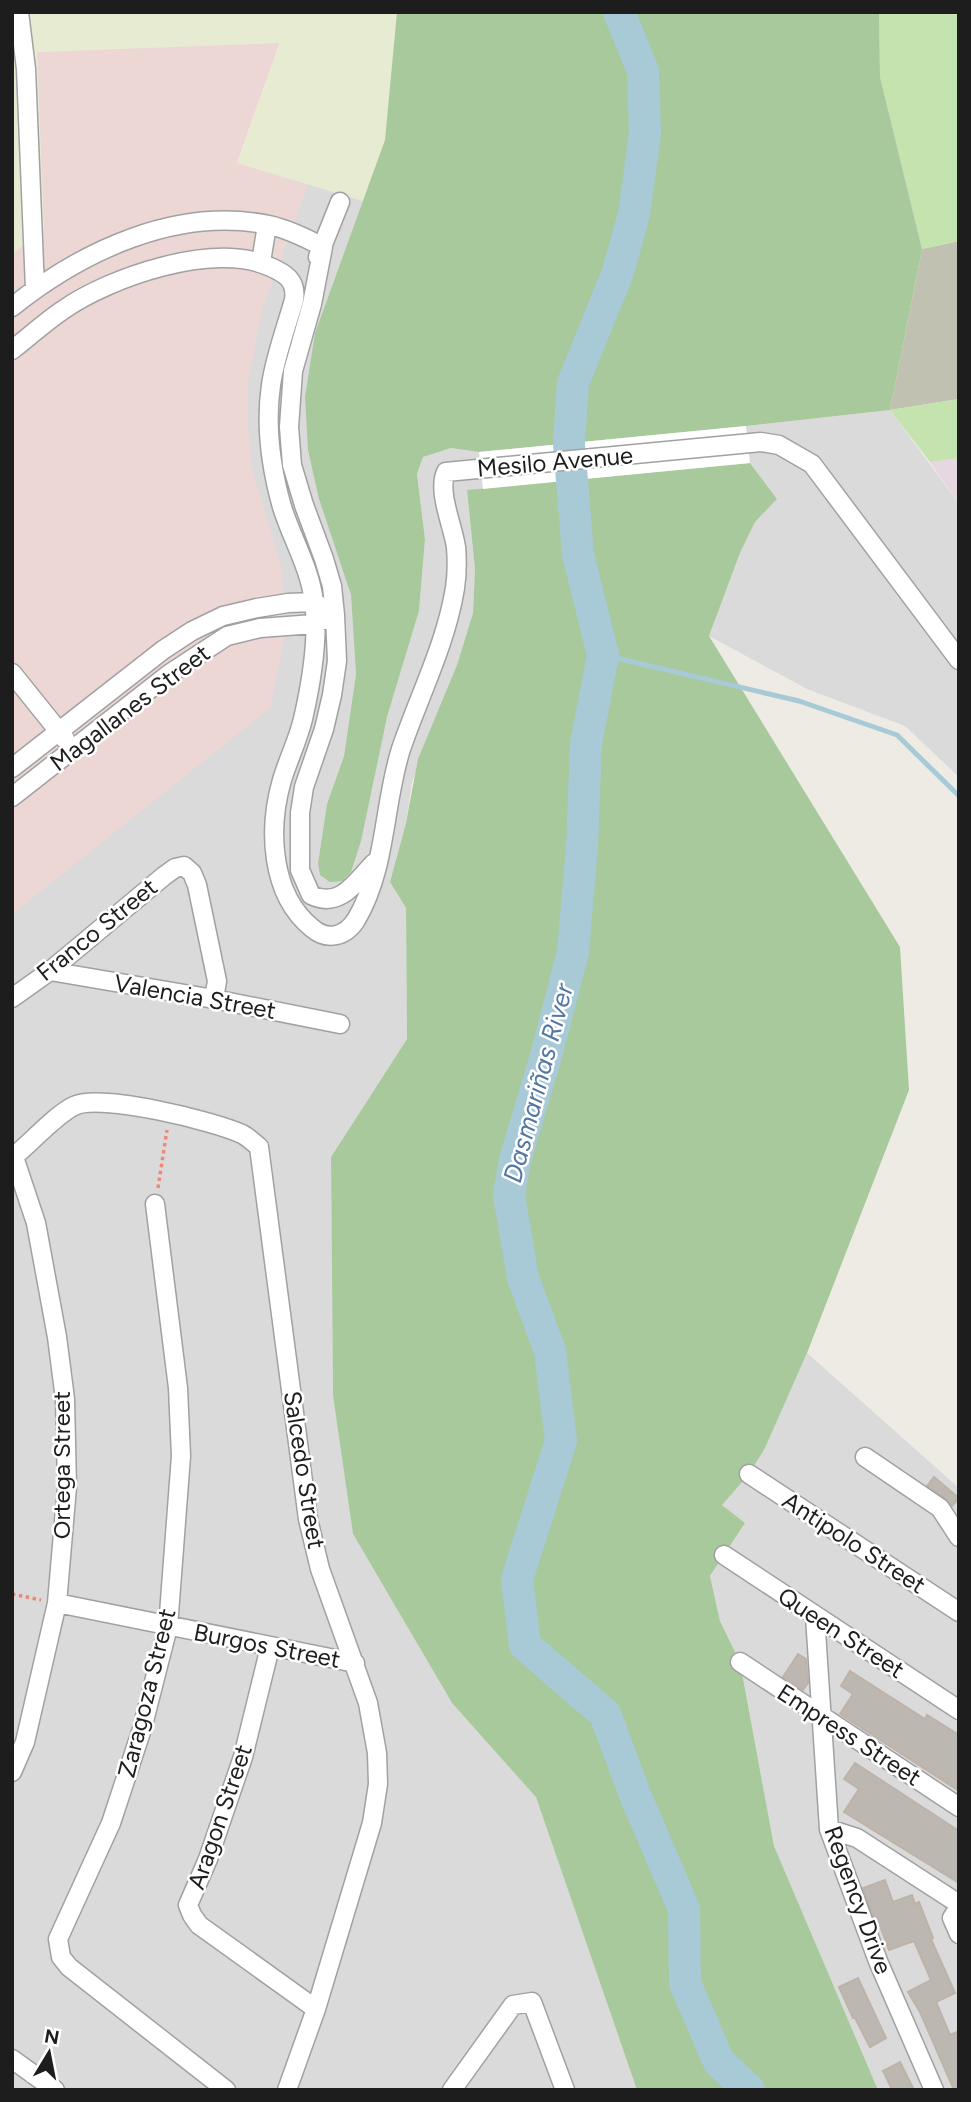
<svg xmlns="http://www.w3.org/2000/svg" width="971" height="2102" font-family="Figtree,sans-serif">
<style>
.residential{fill:#dbdada}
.commercial{fill:#edd7d5}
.industrial{fill:#e6d7e2}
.construction{fill:#c0c1b0}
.farmland{fill:#e7ebd1}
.grass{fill:#c5e3ae}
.forest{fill:#a7c99c}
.pier{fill:#fff}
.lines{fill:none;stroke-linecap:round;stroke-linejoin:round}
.stream{stroke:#a8cad7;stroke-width:5}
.river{stroke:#a8cad7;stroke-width:32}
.building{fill:#bdb7b1;stroke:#beb3a8;stroke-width:2}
.minor-casing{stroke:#a1a1a1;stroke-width:21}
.path{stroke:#ed8876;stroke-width:3.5;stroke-dasharray:3.5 3.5;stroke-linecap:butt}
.minor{stroke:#fff;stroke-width:18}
.labels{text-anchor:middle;stroke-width:5;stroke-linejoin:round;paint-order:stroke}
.street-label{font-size:24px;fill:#1d1d1d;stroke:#fff}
.water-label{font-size:26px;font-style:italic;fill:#5377a4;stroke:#fff}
</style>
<rect width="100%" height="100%" fill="#edebe4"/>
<path class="residential" d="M 37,52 L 237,162 L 363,201 L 315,333 L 319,499 L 351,595 L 356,674 L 344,756 L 327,804 L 318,863 L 387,717 L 419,611 L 425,539 L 417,474 L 423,457 L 451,448 L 479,452 L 746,426 L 890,410 L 959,504 L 959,777 L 905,726 L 807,689 L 709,636 L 740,553 L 755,522 L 777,499 L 750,463 L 467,491 L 475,569 L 473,613 L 457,665 L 412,782 L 406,823 L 390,882 L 406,908 L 407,1039 L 331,1157 L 333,1396 L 353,1534 L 452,1703 L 536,1796 L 637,2090 L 12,2090 L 12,254 L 44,229 Z
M 807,1353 L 959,1488 L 959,2090 L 878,2090 L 774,1846 L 740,1662 L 720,1621 L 710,1576 L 745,1523 L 721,1505 L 749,1474 L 765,1448 Z"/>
<path class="commercial" d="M 280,42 L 237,162 L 308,185 L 262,309 L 248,382 L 248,427 L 252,469 L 282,569 L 284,640 L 270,708 L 12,914 L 12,254 L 44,229 L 37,52 Z"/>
<path class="industrial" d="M 959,458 L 959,504 L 930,462 Z"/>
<path class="construction" d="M 959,241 L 959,399 L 890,410 L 922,249 Z"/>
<path class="farmland" d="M 12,12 L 397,12 L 385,140 L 363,201 L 237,163 L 280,43 L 37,52 L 44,229 L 12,254 Z"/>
<path class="grass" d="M 879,12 L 959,12 L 959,241 L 922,249 L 880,77 Z
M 959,399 L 959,458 L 930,462 L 890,410 Z"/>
<path class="forest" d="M 397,12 L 879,12 L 880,77 L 922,249 L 890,410 L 746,426 L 479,452 L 451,448 L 423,457 L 417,474 L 425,539 L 419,611 L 387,717 L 361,841 L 351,872 L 342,881 L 330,882 L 320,875 L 318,863 L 327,804 L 344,756 L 356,674 L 351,595 L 319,499 L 308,450 L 305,397 L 315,333 L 385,140 Z
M 750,463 L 777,499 L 755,522 L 740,553 L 709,636 L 900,947 L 909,1090 L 807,1353 L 765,1448 L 749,1474 L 722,1505 L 745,1523 L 710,1576 L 720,1621 L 740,1662 L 774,1846 L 878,2090 L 637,2090 L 536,1797 L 452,1703 L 353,1534 L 333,1396 L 331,1157 L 407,1039 L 406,908 L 390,882 L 406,823 L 418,759 L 457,665 L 473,613 L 475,569 L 467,490 Z"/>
<path class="pier" d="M 746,426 L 750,463 L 483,489 L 479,452 Z"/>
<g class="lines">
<path class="stream" d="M 603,655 L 799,701 L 897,735 L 959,796"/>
<path class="river" d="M 619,12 L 643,71 L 645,133 L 634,214 L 618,272 L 573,383 L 569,444 L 578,554 L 603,655 L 586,744 L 582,846 L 573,952 L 546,1056 L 515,1160 L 509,1195 L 523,1278 L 550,1351 L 561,1441 L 517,1579 L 525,1645 L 605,1714 L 636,1797 L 684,1909 L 685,1983 L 719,2062 L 749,2090"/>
</g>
<path class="building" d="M 934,1477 L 959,1498 L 952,1506 L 946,1499 L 927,1486 Z
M 798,1654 L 806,1659 L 808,1683 L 803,1690 L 783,1677 Z
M 850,1671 L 925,1719 L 927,1715 L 959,1735 L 959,1791 L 840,1714 L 853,1694 L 841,1686 Z
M 855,1763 L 959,1831 L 959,1883 L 844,1812 L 859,1789 L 844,1779 Z
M 885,1880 L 893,1902 L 912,1895 L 915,1904 L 919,1902 L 933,1938 L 931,1939 L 955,1993 L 936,2002 L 950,2035 L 959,2031 L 959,2090 L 954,2090 L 920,2012 L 908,1992 L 931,1980 L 914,1941 L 889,1950 L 877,1918 L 874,1919 L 863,1888 Z
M 858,1978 L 886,2038 L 870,2047 L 855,2018 L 853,2018 L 839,1987 Z
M 900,2062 L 914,2090 L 892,2090 L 888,2081 L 883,2071 Z"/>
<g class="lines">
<g class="minor-casing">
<path id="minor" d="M 19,12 L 26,69 L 35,289
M 323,247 L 312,304 L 293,371 L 289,427 L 292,465 L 304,505 L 324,559 L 332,586 L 335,615 L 337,661 L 332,695 L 324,729 L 304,787 L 300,813 L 300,870 L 311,895 C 340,909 356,882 374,863
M 318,257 L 340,202
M 261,262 L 267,225
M 12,307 C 82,251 177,206 269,225 C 288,229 306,238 323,247
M 12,350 C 29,337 45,322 63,310 C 110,277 213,242 268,266 C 285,273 297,280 294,300 C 286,328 275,357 271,385 C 265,426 271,468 282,507 C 292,539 310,568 314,602 C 319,638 311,684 303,719 C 298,740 288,760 282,780 C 268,828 270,894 312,928 C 327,941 345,937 356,920 C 387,868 383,805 401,749 C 419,696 446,644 455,588 C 457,575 457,559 456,547 C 453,526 437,491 446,472 L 761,442 L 779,445 L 812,464 L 959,660
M 12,673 L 65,739
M 12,768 L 163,650 L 192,631 L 223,616 L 257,608 L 288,603 L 314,602 L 323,608
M 12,797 L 169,674 L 227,636 L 260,628 L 314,624 L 325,619
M 50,971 L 214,999 L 340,1024
M 12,998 L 50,971 L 164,876 L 175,868 L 184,866 L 192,873 L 197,885 L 217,981 L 214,999
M 12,1158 C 30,1144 55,1115 74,1106 C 100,1093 214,1121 242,1134 C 248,1137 253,1142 259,1147 L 308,1519 L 320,1569 L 368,1703 L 377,1753 L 378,1784 L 372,1823 L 316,2009 L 287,2090
M 155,1204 L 178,1388 L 181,1456 L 168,1627 L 142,1729 L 111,1823 L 58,1939 L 61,1957 L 69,1967 L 226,2090
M 865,1457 L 940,1508 L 959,1537
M 749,1474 L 959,1612
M 724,1555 L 959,1710
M 57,1603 L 355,1663
M 815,1616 L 829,1829 L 878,1961 L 934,2090
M 270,1647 L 243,1757 L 208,1859 L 188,1905 L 192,1915 L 199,1925 L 316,2009
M 740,1662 L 959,1807
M 12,1772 L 25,1742 L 57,1603 L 67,1487 L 65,1399 L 57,1337 L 36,1223 L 14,1157
M 829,1829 L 857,1838 L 959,1904
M 959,1907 L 952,1918 L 959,1934
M 12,2059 L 55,2090
M 452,2090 L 513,2005 L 532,2002 L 565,2090"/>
</g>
<path class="path" d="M 158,1188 L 167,1130
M 12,1594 L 41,1600"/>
<use href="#minor" class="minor"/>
</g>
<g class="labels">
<g class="street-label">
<text transform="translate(555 462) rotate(-5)" y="8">Mesilo Avenue</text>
<text transform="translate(130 708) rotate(-37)" y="8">Magallanes Street</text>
<text transform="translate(97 930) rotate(-39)" y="8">Franco Street</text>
<text transform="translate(195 997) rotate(10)" y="8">Valencia Street</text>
<text transform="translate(62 1465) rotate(-90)" y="8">Ortega Street</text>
<text transform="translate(304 1470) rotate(81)" y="8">Salcedo Street</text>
<text transform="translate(854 1543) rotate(33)" y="8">Antipolo Street</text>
<text transform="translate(841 1633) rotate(33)" y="8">Queen Street</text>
<text transform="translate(267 1646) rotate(11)" y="8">Burgos Street</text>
<text transform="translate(147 1693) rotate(-76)" y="8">Zaragoza Street</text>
<text transform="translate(849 1735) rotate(33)" y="8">Empress Street</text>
<text transform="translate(220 1817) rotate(-71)" y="8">Aragon Street</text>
<text transform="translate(858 1900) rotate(70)" y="8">Regency Drive</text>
</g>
<g class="water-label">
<text transform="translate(538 1083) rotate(-75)" y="9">Dasmariñas River</text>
</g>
</g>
<rect width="971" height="2102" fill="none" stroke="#1d1d1d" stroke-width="28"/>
<g transform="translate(49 2053) rotate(10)" stroke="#ffffff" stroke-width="5" paint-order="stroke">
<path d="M0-5L12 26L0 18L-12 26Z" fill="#1d1d1d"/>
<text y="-10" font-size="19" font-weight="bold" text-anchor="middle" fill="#1d1d1d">N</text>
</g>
</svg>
